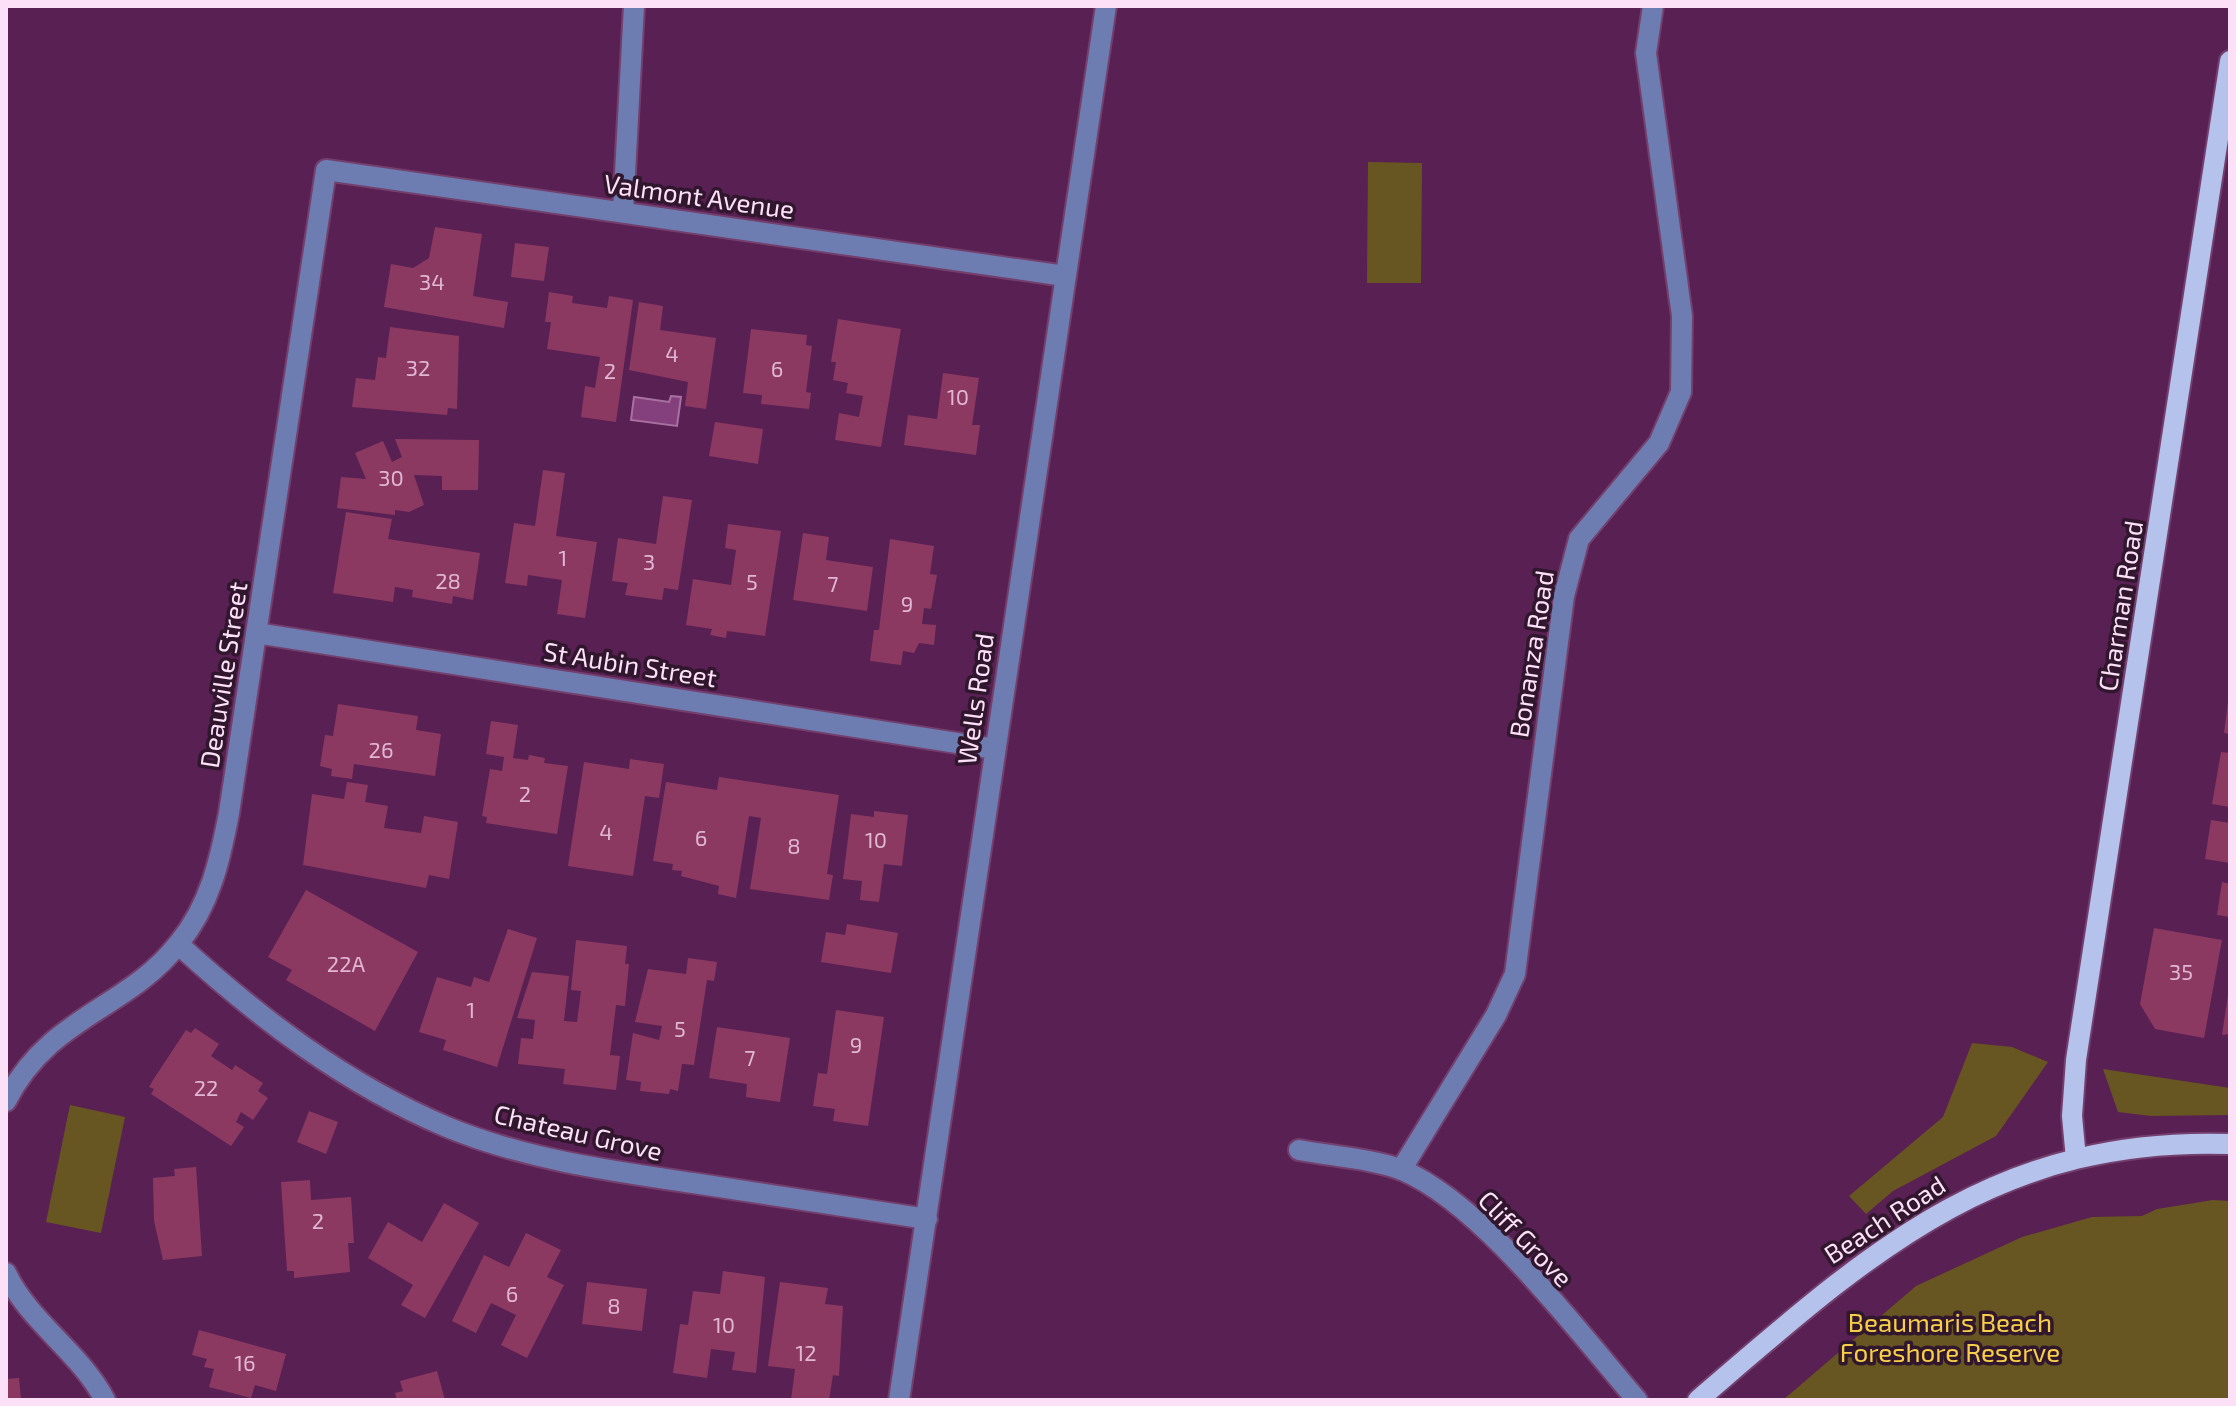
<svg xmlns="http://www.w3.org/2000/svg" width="2236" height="1406" font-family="'Exo 2',sans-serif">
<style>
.green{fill:#675621}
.water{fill:#84407c;stroke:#a870a1;stroke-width:2}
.building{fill:#8c3962}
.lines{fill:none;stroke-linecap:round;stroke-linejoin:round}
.minor-casing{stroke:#733f6d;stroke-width:24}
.major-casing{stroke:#733f6d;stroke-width:24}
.minor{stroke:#6e7db1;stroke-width:20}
.major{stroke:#b4c2ec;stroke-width:20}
.labels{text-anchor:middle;stroke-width:7;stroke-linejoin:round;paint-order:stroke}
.number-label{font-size:22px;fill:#e0b6d2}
.street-label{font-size:26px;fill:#fce0f7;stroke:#30172d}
.park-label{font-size:26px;fill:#f6ce48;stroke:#30172d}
</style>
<rect width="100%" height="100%" fill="#592053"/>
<path class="green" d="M 1368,162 L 1422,163 L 1421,283 L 1367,283 Z
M 1972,1043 L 2012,1047 L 2048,1062 L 1996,1136 L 1893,1191 L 1866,1214 L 1849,1196 L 1943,1117 Z
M 2103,1069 L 2230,1088 L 2230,1115 L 2151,1116 L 2118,1112 Z
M 70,1105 L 125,1117 L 101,1233 L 46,1222 Z
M 2213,1200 L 2230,1201 L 2230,1400 L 1783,1400 L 1916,1286 L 2022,1237 L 2092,1217 L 2142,1216 L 2157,1209 Z"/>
<path class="water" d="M 671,396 L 681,397 L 677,426 L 631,420 L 634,397 L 669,402 Z"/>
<path class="building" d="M 435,227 L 482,234 L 473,296 L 508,302 L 504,328 L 384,307 L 391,264 L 413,268 L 429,258 Z
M 515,243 L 549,247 L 544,281 L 511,277 Z
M 549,292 L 573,296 L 572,303 L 607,308 L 609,296 L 633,300 L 616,422 L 581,417 L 585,386 L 595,388 L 600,357 L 547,349 L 551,322 L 545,322 Z
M 639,302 L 663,306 L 660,330 L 716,338 L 706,409 L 685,406 L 688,382 L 629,370 Z
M 838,319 L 901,329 L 881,447 L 835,440 L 839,413 L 859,417 L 863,396 L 846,393 L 848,383 L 833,380 L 836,362 L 831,362 Z
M 390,327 L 459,336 L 457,409 L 448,408 L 447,415 L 352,407 L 356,378 L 375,380 L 378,357 L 386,358 Z
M 751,329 L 807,335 L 806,345 L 812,346 L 806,392 L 811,393 L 809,409 L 761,404 L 762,395 L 743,393 Z
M 943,373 L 979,378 L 972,425 L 980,425 L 976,455 L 904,445 L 908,415 L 937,419 Z
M 715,422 L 763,429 L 758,464 L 709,456 Z
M 395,439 L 479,440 L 478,490 L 442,490 L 442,476 L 414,475 L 424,505 L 409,512 L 395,510 L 395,515 L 337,508 L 341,477 L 366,479 L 355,453 L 383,441 L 392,462 L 402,457 Z
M 543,470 L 565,473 L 556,536 L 597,542 L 585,618 L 557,614 L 562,580 L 528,575 L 527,586 L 505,583 L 514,523 L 535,526 Z
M 663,496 L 692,500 L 678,590 L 664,588 L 662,600 L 625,595 L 628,583 L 612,581 L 618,538 L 656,544 Z
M 346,512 L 392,519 L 388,539 L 480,553 L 473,600 L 453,596 L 452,604 L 412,597 L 413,590 L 395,587 L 393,602 L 333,593 Z
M 728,524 L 781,531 L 765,636 L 727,631 L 726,638 L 710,635 L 712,629 L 686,625 L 693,579 L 731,585 L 736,550 L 725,548 Z
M 803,533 L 829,537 L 826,560 L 873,567 L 867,611 L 793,600 Z
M 890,539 L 934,546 L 930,574 L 937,575 L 931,609 L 924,608 L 922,624 L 936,625 L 934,645 L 919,643 L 914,653 L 903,651 L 901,665 L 870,661 L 874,630 L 879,630 Z
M 2228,702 L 2230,702 L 2230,734 L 2224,733 Z
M 338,704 L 418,716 L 416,730 L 441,734 L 435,776 L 354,764 L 352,779 L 331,776 L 332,769 L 320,766 L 325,735 L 333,736 Z
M 491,721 L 518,725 L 513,758 L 528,760 L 529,755 L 545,758 L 544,763 L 568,766 L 557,834 L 486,823 L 487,817 L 482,816 L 490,769 L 502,771 L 504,757 L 486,754 Z
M 2221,752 L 2230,753 L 2230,807 L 2212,804 Z
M 630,759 L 664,764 L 659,798 L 645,796 L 633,876 L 568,866 L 584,762 L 629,769 Z
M 719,777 L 839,795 L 827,874 L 833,875 L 829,900 L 750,889 L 761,818 L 749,816 L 736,898 L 718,894 L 719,886 L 681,876 L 682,871 L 672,870 L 673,864 L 653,861 L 666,782 L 717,790 Z
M 347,782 L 368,785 L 365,802 L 388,806 L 384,828 L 421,833 L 424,816 L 458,822 L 449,879 L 429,875 L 426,888 L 303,865 L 312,794 L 344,799 Z
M 874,811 L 908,815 L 902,866 L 884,864 L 879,902 L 860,900 L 862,881 L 843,879 L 851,814 L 874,817 Z
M 2211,820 L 2230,823 L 2230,863 L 2205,859 Z
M 2222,882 L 2230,884 L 2230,917 L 2217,915 Z
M 306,890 L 418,952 L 375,1031 L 286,980 L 292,970 L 268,957 Z
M 847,924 L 898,933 L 891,973 L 821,962 L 826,932 L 845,935 Z
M 2154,928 L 2222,940 L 2204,1038 L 2155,1029 L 2140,1004 Z
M 508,929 L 537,938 L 497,1067 L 443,1050 L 446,1040 L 419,1032 L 437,977 L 471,987 L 474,977 L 489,982 Z
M 576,940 L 627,946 L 625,964 L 629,964 L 625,1006 L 616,1005 L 610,1055 L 620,1056 L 616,1090 L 563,1084 L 565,1069 L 518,1064 L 521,1038 L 533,1039 L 535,1020 L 517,1018 L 532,972 L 569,976 L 564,1021 L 577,1022 L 581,991 L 571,990 Z
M 688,958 L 717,962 L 714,981 L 707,980 L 694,1065 L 682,1064 L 678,1091 L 670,1089 L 669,1094 L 640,1091 L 641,1082 L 626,1080 L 633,1033 L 659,1040 L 662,1026 L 635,1022 L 648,969 L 686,974 Z
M 2228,995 L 2230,1034 L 2222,1035 Z
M 836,1010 L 884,1017 L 868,1126 L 833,1121 L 835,1109 L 813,1106 L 818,1073 L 827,1074 Z
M 717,1027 L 790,1038 L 780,1102 L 746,1097 L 747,1084 L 709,1078 Z
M 195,1028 L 219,1044 L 211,1056 L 232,1070 L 235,1065 L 263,1083 L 258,1091 L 268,1098 L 253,1120 L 241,1112 L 236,1122 L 244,1127 L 231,1146 L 151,1094 L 154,1089 L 149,1087 L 153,1080 L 186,1030 L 191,1033 Z
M 309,1111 L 338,1122 L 326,1154 L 297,1142 Z
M 196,1167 L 202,1256 L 163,1260 L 154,1221 L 153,1178 L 175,1176 L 174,1169 Z
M 310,1180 L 311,1200 L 351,1197 L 354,1243 L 348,1243 L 350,1272 L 294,1278 L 294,1271 L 287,1271 L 281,1182 Z
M 444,1203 L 479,1223 L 425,1318 L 401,1305 L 413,1285 L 368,1258 L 388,1222 L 422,1242 Z
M 526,1233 L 561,1250 L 547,1277 L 564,1285 L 527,1358 L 501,1345 L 516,1315 L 491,1303 L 476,1333 L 452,1321 L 484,1255 L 509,1267 Z
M 723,1271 L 765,1277 L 756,1373 L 732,1370 L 735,1352 L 711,1349 L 707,1378 L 673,1373 L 680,1324 L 688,1325 L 693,1291 L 720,1294 Z
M 587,1282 L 647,1289 L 642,1331 L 582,1324 Z
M 780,1282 L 828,1288 L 825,1304 L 843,1306 L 839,1376 L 833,1375 L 829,1400 L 791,1400 L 795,1369 L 768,1366 Z
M 199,1330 L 286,1354 L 276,1391 L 255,1385 L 251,1398 L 209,1387 L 214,1369 L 204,1367 L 207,1359 L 192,1355 Z
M 437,1371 L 445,1400 L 397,1400 L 395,1393 L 403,1391 L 400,1381 Z
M 19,1378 L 21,1400 L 6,1400 L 6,1379 Z"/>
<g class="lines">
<g class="minor-casing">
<path id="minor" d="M 623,211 L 634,6
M 256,633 L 995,749
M 178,944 C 259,1018 345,1084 447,1127 C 524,1159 611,1171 693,1183 C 771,1195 849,1207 927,1219
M 6,1101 C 50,1015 127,1010 179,943 C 210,905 220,860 229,813 L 326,170 L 1065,276
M 1299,1150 C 1330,1156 1374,1159 1402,1170 C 1483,1204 1578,1332 1637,1400
M 1401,1170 L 1496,1015 L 1515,974 L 1564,596 L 1579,539 L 1659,443 L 1681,392 L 1682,316 L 1646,53 L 1653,6
M 6,1273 C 29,1322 80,1352 105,1400
M 899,1400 L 1106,6"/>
</g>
<g class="major-casing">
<path id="major" d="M 2076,1159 L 2072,1116 L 2076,1060 L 2230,61
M 1698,1400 C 1866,1256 1993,1136 2230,1144"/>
</g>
<use href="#minor" class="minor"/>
<use href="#major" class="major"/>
</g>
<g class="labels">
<g class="number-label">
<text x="432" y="290">34</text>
<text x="672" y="362">4</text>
<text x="418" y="376">32</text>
<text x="777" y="377">6</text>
<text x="610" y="379">2</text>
<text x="958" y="405">10</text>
<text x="391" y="486">30</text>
<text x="563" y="566">1</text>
<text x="649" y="570">3</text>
<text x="448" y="589">28</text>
<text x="752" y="590">5</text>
<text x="833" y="592">7</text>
<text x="907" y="612">9</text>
<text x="381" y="758">26</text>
<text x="525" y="802">2</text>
<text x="606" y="840">4</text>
<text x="701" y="846">6</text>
<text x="876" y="848">10</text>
<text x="794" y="854">8</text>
<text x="346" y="972">22A</text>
<text x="2181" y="980">35</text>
<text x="471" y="1018">1</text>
<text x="680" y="1037">5</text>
<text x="856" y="1053">9</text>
<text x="750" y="1066">7</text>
<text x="206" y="1096">22</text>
<text x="318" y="1229">2</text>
<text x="512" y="1302">6</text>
<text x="614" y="1314">8</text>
<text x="724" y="1333">10</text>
<text x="806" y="1361">12</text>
<text x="245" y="1371">16</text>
</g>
<g class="street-label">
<text transform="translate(699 197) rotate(8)" y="9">Valmont Avenue</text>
<text transform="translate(2121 606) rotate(-81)" y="9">Charman Road</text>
<text transform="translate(1532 654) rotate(-81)" y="9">Bonanza Road</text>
<text transform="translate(630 665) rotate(9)" y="9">St Aubin Street</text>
<text transform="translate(224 675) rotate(-81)" y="9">Deauville Street</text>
<text transform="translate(976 699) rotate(-82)" y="9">Wells Road</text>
<text transform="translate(578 1133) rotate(13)" y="9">Chateau Grove</text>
<text transform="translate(1885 1220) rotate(-33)" y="9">Beach Road</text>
<text transform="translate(1525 1239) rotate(46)" y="9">Cliff Grove</text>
</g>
<g class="park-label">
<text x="1950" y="1332">Beaumaris Beach<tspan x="1950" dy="30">Foreshore Reserve</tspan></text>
</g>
</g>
<rect width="2236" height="1406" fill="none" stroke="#fce0f7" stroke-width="16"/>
</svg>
